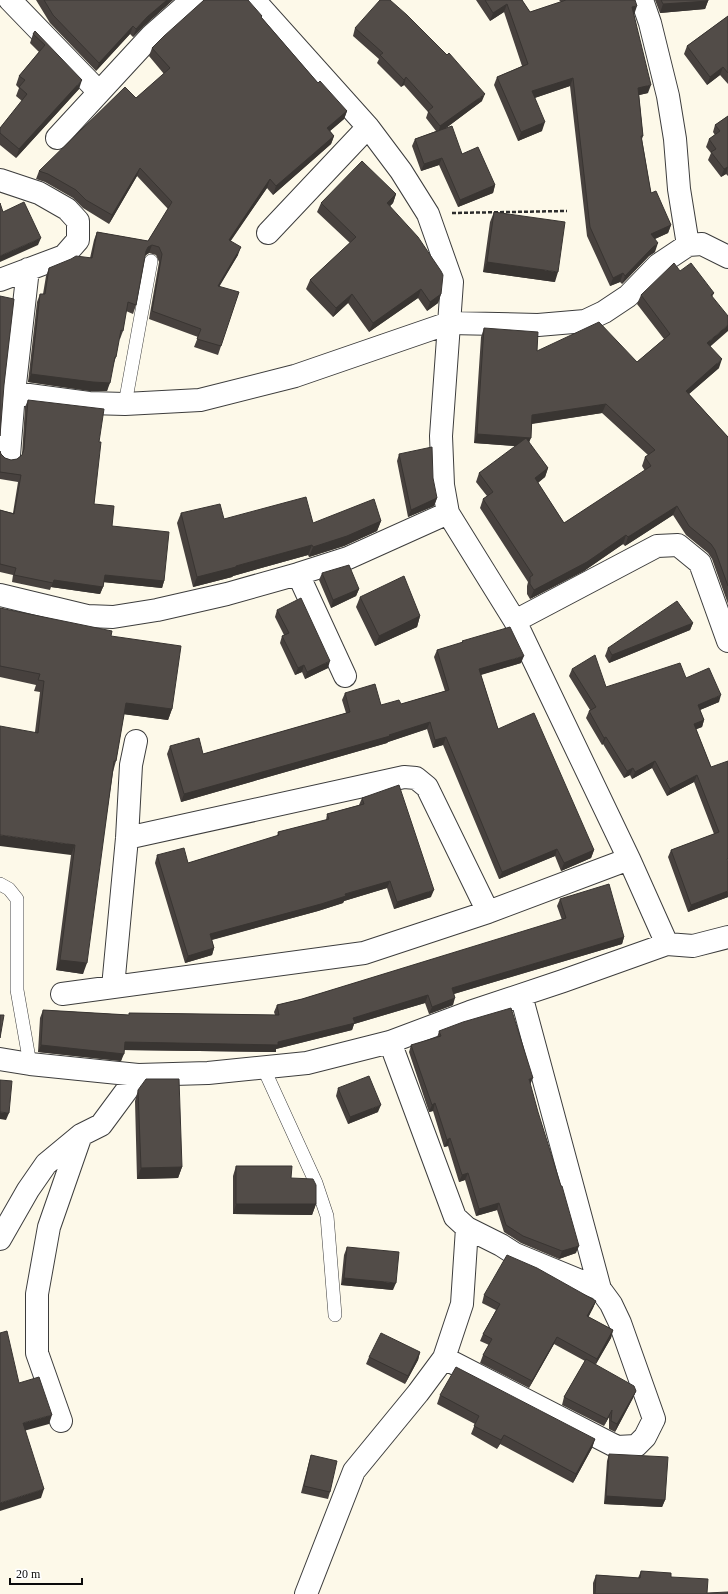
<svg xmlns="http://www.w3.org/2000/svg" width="728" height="1594" font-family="Georgia,serif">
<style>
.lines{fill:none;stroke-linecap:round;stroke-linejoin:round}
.lane-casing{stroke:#3d3d3d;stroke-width:14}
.street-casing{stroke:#3d3d3d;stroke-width:24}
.path{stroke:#2c2c2c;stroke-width:2.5;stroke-dasharray:4 2;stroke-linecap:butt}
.lane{stroke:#fff;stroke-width:13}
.street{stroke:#fff;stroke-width:22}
.wall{fill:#47413e;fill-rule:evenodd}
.shaded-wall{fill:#393532}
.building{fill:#524c48;stroke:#393532}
</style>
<rect width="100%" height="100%" fill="#fdf9e9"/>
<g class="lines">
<g class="lane-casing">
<path id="lane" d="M 125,404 L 151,261
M 0,884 L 9,889 L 17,899 L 17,990 L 30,1064
M 263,1067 L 316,1183 L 327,1216 L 335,1315"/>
</g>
<g class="street-casing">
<path id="street" d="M 10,0 L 99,92
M 254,0 L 368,127 L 401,171 L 428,214 L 452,282 L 441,436 L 443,485 L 448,513 L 515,621 L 629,859 L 667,944 L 693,946 L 728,937
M 642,0 L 650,23 L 668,96 L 675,139 L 679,189 L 688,245
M 57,138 L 152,35 L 192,0
M 0,180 L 39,193 L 67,209 L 78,221 L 78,240 L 64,256 L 0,280
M 268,233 L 368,127
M 14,393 L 89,403 L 125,404 L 200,400 L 295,376 L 449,323 L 538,325 L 585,321 L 604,312 L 628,296 L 658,265 L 688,245 L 702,244 L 728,257
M 9,455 L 14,393 L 28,269
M 298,574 L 345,676
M 0,595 L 87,616 L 113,617 L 157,610 L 227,594 L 298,574 L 348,558 L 448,513
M 515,621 L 657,546 L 678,545 L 700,563 L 728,641
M 127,838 L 404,777 L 416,778 L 427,787 L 488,912
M 113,987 L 127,838 L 131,765 L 136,741
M 62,994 L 364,953 L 488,912 L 629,859
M 521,995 L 600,1289
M 390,1042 L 455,1217 L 467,1228 L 501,1245 L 515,1254 L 600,1289 L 611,1304 L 620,1323 L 654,1419 L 645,1437 L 636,1446 L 617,1447 L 444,1358
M 0,1059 L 30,1064 L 138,1075 L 208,1073 L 307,1063 L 390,1042 L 470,1012 L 563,981 L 667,944
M 0,1239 L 28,1190 L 46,1164 L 81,1135 L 101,1125 L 138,1075
M 61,1421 L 37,1353 L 37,1294 L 49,1227 L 81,1135
M 306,1594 L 354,1471 L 418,1393 L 444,1358 L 462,1304 L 467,1228"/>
</g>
<path class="path" d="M 452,213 L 567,211"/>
<use href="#lane" class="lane"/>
<use href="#street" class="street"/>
</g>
<path class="wall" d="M 36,0 L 173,0 L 144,26 L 133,37 L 130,34 L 96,71 L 50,23 Z
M 476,0 L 522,0 L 530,12 L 561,2 L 559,0 L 635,0 L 634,14 L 648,93 L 639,95 L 643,136 L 642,139 L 651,193 L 671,225 L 668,233 L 655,239 L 655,252 L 649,256 L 622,284 L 620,282 L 610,286 L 587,236 L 570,86 L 534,98 L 542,131 L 518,141 L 494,85 L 497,77 L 522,66 L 504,12 L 490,21 Z
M 655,0 L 708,0 L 708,1 L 705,9 L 660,13 Z
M 203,1 L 262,18 L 318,83 L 347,111 L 344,119 L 330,131 L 334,136 L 331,144 L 273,195 L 267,188 L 230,241 L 238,255 L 219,286 L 221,346 L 218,355 L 194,347 L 198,337 L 149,319 L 159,262 L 156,255 L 149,253 L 145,255 L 136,305 L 133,314 L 126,311 L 123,331 L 120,339 L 119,339 L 116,357 L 113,365 L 107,391 L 90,391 L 28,382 L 37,302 L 40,294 L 43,294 L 46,276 L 49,268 L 90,258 L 94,240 L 97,232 L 148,241 L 168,209 L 137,176 L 109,224 L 83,208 L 73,198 L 45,182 L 36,179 L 39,171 L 136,98 L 164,74 L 149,56 L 152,48 Z
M 728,16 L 728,84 L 720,75 L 707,85 L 684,54 L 687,46 Z
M 355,28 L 482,101 L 446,128 L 462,154 L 495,185 L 493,193 L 458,207 L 439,165 L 421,171 L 412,146 L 415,139 L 436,131 L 426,118 L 428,112 L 404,85 L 401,87 L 377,63 L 379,59 L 353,36 Z
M 35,31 L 79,89 L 16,158 L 0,145 L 0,128 L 22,101 L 16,96 L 19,88 L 16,85 L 19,76 L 39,52 L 30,43 L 33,34 Z
M 728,116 L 728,176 L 726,174 L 721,177 L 708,160 L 711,153 L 706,147 L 709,139 L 715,135 L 713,132 L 715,125 Z
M 396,194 L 393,203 L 390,206 L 441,294 L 438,303 L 427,311 L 418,298 L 369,332 L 348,303 L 333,317 L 306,289 L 310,280 L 350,243 L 317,212 L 321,203 Z
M 494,212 L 555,282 L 483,272 L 490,222 Z
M 680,271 L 714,293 L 712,297 L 710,346 L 719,368 L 689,394 L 728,437 L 728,604 L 712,559 L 708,553 L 686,535 L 673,515 L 625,546 L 623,544 L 584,571 L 530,599 L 527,594 L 527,586 L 528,582 L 480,508 L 483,499 L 487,496 L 476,482 L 479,473 L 516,446 L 474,443 L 481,337 L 484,328 L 537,351 L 637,362 L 664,339 L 637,304 L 641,295 ZM 602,413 L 648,455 L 645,457 L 642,466 L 645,471 L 564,523 L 538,483 L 545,477 L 548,468 L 529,443 L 532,424 Z
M 28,400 L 99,442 L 94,504 L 112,526 L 164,581 L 162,588 L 104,582 L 103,587 L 100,594 L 51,587 L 50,590 L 12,582 L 13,575 L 0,572 L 0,510 L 13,513 L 18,482 L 0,479 L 0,451 L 1,454 L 5,458 L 11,460 L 17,459 L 22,455 L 25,407 Z
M 399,454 L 437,498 L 434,506 L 408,517 L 397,461 Z
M 181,513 L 224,519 L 313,523 L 381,521 L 377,531 L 344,546 L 309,557 L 308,555 L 233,576 L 232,577 L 193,587 L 177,523 Z
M 322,573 L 359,589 L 356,596 L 331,608 L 319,580 Z
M 360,597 L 420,616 L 417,627 L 375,646 L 356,607 Z
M 0,608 L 111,636 L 172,709 L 168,720 L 124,714 L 116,761 L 113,772 L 83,974 L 56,970 L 71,855 L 35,732 L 40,692 L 34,691 L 36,685 L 0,677 Z
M 277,610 L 328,668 L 305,679 L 302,672 L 295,675 L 280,643 L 282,636 L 284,635 L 275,617 Z
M 693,623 L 690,630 L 609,663 L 605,656 L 608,648 Z
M 462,641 L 521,663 L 481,675 L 498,729 L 594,850 L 591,858 L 561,871 L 555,856 L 499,879 L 443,745 L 433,748 L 427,729 L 388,742 L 387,743 L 181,802 L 167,754 L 170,746 L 203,754 L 346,713 L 342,700 L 345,693 L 381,705 L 401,704 L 445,691 L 434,657 L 437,650 L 462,643 Z
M 572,669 L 606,687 L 686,678 L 719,702 L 700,710 L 704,720 L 702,727 L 696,729 L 711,767 L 728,897 L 688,912 L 668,857 L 671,850 L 714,834 L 694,782 L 667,796 L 652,768 L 632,779 L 630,775 L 624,778 L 603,744 L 602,745 L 586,718 L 589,711 L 590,710 L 569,676 Z
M 362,798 L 431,897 L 394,909 L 387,888 L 344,901 L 343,903 L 318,911 L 212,940 L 214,948 L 212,955 L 185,963 L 155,863 L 157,855 L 188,863 L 277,836 L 278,832 L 326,820 L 327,814 L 359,805 Z
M 560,899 L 624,937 L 622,944 L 454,994 L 453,1005 L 429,1014 L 425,1003 L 354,1024 L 352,1030 L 276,1049 L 276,1052 L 124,1050 L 121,1061 L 38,1052 L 40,1018 L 43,1010 L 129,1015 L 129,1013 L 275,1015 L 274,1012 L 277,1005 L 302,999 L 562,920 L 557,906 Z
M 439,1031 L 530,1085 L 576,1253 L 559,1259 L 521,1243 L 504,1232 L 497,1210 L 476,1216 L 465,1180 L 459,1182 L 448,1146 L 444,1147 L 433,1111 L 429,1112 L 409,1052 L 411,1045 L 437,1038 Z
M 338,1088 L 378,1112 L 348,1124 L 336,1096 Z
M 138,1090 L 182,1167 L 178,1178 L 137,1179 L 135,1101 Z
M 236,1166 L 291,1178 L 316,1204 L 312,1215 L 233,1214 L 233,1176 Z
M 347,1247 L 393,1290 L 341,1285 L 344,1255 Z
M 484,1295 L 596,1301 L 593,1308 L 588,1317 L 613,1330 L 611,1338 L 595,1365 L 636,1391 L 633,1398 L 615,1432 L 609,1429 L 609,1417 L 604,1426 L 562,1405 L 564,1397 L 585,1361 L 554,1344 L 529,1388 L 480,1363 L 483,1355 L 489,1345 L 480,1341 L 483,1334 L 496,1310 L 482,1303 Z
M 420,1352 L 418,1360 L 405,1384 L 366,1364 L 369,1357 Z
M 440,1395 L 595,1439 L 592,1448 L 573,1483 L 500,1444 L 497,1449 L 471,1434 L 475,1424 L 437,1404 Z
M 609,1454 L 665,1500 L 662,1507 L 604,1504 L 607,1461 Z
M 311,1455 L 330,1492 L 328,1499 L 301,1493 L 309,1462 Z
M 641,1571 L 671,1577 L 707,1593 L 728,1594 L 593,1594 L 593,1583 L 596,1575 L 638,1578 Z"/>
<path class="shaded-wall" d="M 167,0 L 173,0 L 144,26 L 133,37 L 136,29 L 147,17 Z
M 708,1 L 705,9 L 660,13 L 663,4 Z
M 507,4 L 504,12 L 490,21 L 493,13 Z
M 637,6 L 634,15 L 632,7 Z
M 133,26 L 130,34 L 96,71 L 99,63 Z
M 723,67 L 720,75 L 707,85 L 710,77 Z
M 406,77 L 404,85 L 401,87 L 404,80 Z
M 573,78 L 570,86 L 529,100 L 532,91 Z
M 82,80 L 79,89 L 16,158 L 19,149 Z
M 651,85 L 648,93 L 635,96 L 638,88 Z
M 485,94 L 482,101 L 438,134 L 440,126 Z
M 347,111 L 344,119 L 324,136 L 327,128 Z
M 545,122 L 542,131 L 518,141 L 521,132 Z
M 334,136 L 331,144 L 273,195 L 276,186 Z
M 442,158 L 439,165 L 421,171 L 424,164 Z
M 728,167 L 726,174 L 721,177 L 724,169 Z
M 140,168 L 137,176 L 109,224 L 112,215 Z
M 270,179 L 267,188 L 226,248 L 229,240 Z
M 495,185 L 493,193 L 458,207 L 460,200 Z
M 396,194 L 393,203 L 384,212 L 387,203 Z
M 671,225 L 668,233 L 648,242 L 651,234 Z
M 41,238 L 38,245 L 0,262 L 0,256 Z
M 658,243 L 655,252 L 649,256 L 622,284 L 625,276 L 652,248 Z
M 152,245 L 149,253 L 145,256 L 146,251 L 148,247 Z
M 241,247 L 238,255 L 215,294 L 218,286 Z
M 487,262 L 558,272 L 555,282 L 483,272 Z
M 623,273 L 620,282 L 610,286 L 613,278 Z
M 421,289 L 418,298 L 369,332 L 373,323 Z
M 352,294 L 348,303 L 333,317 L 336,308 Z
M 441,294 L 438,303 L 427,311 L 430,302 Z
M 728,325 L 728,331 L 704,352 L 707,343 Z
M 722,359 L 719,368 L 682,400 L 686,391 Z
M 31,374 L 110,383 L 107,391 L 90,391 L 28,382 Z
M 606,404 L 602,413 L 529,424 L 532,415 Z
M 477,434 L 531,438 L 527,447 L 474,443 Z
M 548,468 L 545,477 L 532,487 L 535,478 Z
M 437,498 L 434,506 L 408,517 L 411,510 Z
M 677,506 L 673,515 L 625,546 L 628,537 Z
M 381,521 L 377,531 L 344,546 L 309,557 L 313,547 Z
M 626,535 L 623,544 L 584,571 L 530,599 L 534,590 Z
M 312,545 L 308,555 L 233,576 L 232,577 L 193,587 L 197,577 Z
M 105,575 L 164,581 L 162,588 L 102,582 Z
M 54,580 L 103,587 L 100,594 L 51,587 Z
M 359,589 L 356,596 L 331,608 L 333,600 Z
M 420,616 L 417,627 L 375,646 L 379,636 Z
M 693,623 L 690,630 L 609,663 L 612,655 Z
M 524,656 L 521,663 L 476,676 L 479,669 Z
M 330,661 L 328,668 L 305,679 L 307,672 Z
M 304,665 L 302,672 L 295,675 L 298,668 Z
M 721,695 L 719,702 L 695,712 L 698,705 Z
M 126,703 L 172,709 L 168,720 L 122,714 Z
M 704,720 L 702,727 L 692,731 L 694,724 Z
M 430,722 L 427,729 L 388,742 L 387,743 L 181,802 L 184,794 L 389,735 Z
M 446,737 L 443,745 L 433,748 L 435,740 Z
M 606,737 L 603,744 L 602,745 L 604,738 Z
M 655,761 L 652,768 L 632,779 L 635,772 Z
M 633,768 L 630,775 L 624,778 L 627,771 Z
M 697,775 L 694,782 L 667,796 L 670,789 Z
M 0,835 L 75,845 L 71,855 L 0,846 Z
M 557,849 L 555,856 L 499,879 L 502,872 Z
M 594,850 L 591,858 L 561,871 L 564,863 Z
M 390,881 L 387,888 L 344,901 L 343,903 L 318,911 L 207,941 L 210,934 Z
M 434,890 L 431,897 L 394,909 L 397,902 Z
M 728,891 L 728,897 L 688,912 L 691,905 Z
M 624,937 L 622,944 L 450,995 L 452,988 Z
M 214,948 L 212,955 L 185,963 L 188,956 Z
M 60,960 L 87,963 L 83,974 L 56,970 Z
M 428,995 L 425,1003 L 354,1024 L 352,1030 L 276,1049 L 276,1052 L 122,1050 L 125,1042 L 278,1042 L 353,1018 Z
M 455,998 L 453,1005 L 429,1014 L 432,1007 Z
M 41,1045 L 124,1054 L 121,1061 L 38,1052 Z
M 533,1078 L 530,1085 L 529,1079 Z
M 435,1103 L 433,1111 L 429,1112 L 432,1105 Z
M 381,1105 L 378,1112 L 348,1124 L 350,1117 Z
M 0,1112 L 9,1113 L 6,1120 L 0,1119 Z
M 450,1138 L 448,1146 L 444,1147 L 447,1140 Z
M 182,1167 L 178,1178 L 137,1179 L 141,1168 Z
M 468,1173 L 465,1180 L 459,1182 L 462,1175 Z
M 499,1203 L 497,1210 L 476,1216 L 479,1209 Z
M 236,1204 L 316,1204 L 312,1215 L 233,1214 Z
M 579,1246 L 576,1253 L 559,1259 L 562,1251 Z
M 344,1278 L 396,1283 L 393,1290 L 341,1285 Z
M 596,1301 L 593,1308 L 585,1324 L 587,1316 Z
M 613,1330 L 611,1338 L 595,1366 L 597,1359 Z
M 557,1337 L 554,1344 L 529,1388 L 532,1381 Z
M 420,1352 L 418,1360 L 405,1384 L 408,1376 Z
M 636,1391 L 633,1398 L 615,1432 L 617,1424 Z
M 612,1410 L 609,1417 L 604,1426 L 607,1419 Z
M 52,1415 L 49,1424 L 20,1432 L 23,1423 Z
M 504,1435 L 500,1444 L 497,1449 L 501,1440 Z
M 595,1439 L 592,1448 L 573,1483 L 576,1474 Z
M 44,1489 L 41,1498 L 0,1511 L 0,1503 Z
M 606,1496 L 665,1500 L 662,1507 L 604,1504 Z"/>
<path class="building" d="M 44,0 L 167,0 L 147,17 L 136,29 L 133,26 L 99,63 L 53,15 Z
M 204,0 L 248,0 L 262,16 L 261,17 L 318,83 L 320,81 L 347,111 L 327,128 L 334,136 L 276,186 L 270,179 L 229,240 L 241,247 L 218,286 L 239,292 L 221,346 L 197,339 L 201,329 L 152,311 L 162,254 L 159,247 L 152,245 L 148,247 L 146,251 L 136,305 L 128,302 L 123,331 L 121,330 L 116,357 L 115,357 L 110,383 L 93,382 L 31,374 L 40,294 L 45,294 L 49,268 L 71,259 L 76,256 L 92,258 L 97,232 L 148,241 L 172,202 L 140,168 L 112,215 L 86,200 L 76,190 L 48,174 L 39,171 L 125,87 L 136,98 L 170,68 L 152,48 L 164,36 Z
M 380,0 L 390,0 L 407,15 L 447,55 L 449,53 L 485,94 L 440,126 L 428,111 L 433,107 L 406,77 L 404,80 L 380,55 L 383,53 L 355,28 Z
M 485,0 L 522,0 L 530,12 L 566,0 L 635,0 L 637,6 L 632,7 L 651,85 L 638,88 L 643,136 L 641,136 L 651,193 L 656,191 L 671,225 L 651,234 L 658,243 L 652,248 L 625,276 L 623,273 L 613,278 L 590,227 L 573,78 L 532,91 L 545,122 L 521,132 L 497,77 L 528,64 L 507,4 L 493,13 Z
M 661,0 L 708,0 L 708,1 L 663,4 Z
M 728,16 L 728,73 L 723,67 L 710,77 L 687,46 Z
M 35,31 L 82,80 L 19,149 L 0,133 L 0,128 L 27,94 L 19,87 L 25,80 L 19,76 L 45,45 L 33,34 Z
M 728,116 L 728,167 L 724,169 L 711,152 L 716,149 L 709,139 L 720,131 L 715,125 Z
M 452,126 L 462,154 L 478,147 L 495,185 L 460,200 L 442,158 L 424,164 L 415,139 Z
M 362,161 L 396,194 L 387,203 L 418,237 L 441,271 L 443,275 L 441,294 L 430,302 L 421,289 L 373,323 L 352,294 L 336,308 L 310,280 L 356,237 L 321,203 Z
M 24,202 L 41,238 L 0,256 L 0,203 L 3,212 Z
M 494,212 L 565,222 L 558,272 L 487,262 Z
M 674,263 L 680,271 L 691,263 L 714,293 L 711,295 L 728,316 L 728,325 L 707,343 L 722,359 L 686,391 L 728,437 L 728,586 L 715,550 L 711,544 L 689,526 L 677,506 L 628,537 L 626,535 L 587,562 L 534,590 L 530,584 L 530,577 L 533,575 L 483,499 L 493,492 L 479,473 L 526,438 L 548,468 L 535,478 L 564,523 L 651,466 L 645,457 L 655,450 L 606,404 L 532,415 L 531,438 L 477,434 L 484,328 L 538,332 L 537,351 L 599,322 L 637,362 L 670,334 L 641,295 Z
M 0,296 L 14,299 L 4,385 L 0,436 Z
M 28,400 L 104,409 L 99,442 L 101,442 L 94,504 L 114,506 L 112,526 L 169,532 L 164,581 L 105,575 L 103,587 L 54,580 L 53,583 L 14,575 L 16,568 L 0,564 L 0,510 L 14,514 L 21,475 L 0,472 L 0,451 L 1,454 L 5,458 L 11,460 L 17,459 L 22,455 L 24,449 Z
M 432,447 L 433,478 L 437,498 L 411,510 L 399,454 Z
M 306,497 L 313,523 L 374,499 L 381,521 L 347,536 L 313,547 L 312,545 L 236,566 L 236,567 L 197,577 L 181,513 L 220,504 L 224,519 Z
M 349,565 L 359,589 L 333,600 L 322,573 Z
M 404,576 L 420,616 L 379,636 L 360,597 Z
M 301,598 L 330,661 L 307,672 L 304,665 L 298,668 L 282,636 L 289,633 L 277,610 Z
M 677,601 L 693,623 L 612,655 L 608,648 Z
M 0,608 L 112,631 L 111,636 L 181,646 L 172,709 L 126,703 L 116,761 L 114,761 L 87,963 L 60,960 L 75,845 L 0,835 L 0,726 L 38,733 L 44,681 L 38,680 L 40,674 L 0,666 Z
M 510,627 L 524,656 L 479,669 L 498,729 L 534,713 L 594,850 L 564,863 L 557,849 L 502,872 L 446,737 L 435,740 L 430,722 L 389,735 L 390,736 L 184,794 L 170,746 L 199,738 L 203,754 L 350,712 L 345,693 L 375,684 L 381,705 L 399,700 L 401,704 L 449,690 L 437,650 L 463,642 L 462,641 Z
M 595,655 L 606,687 L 680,663 L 686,678 L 709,668 L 721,695 L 698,705 L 704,720 L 694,724 L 711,767 L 728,761 L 728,859 L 727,859 L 728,861 L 728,891 L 691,905 L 671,850 L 719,832 L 697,775 L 670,789 L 655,761 L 635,772 L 633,768 L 627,771 L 606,737 L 604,738 L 589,711 L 596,707 L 572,669 Z
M 399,785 L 434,890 L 397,902 L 390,881 L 345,894 L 346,896 L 321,904 L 210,934 L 214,948 L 188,956 L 157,855 L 184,848 L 188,863 L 279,835 L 278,832 L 329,819 L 327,814 L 364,804 L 362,798 Z
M 609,884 L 624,937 L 452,988 L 455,998 L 432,1007 L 428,995 L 353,1018 L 355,1023 L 278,1042 L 278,1045 L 125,1042 L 124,1054 L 41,1045 L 43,1010 L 129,1015 L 129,1013 L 279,1015 L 277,1005 L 302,999 L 566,918 L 560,899 Z
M 511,1008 L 533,1078 L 529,1079 L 538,1112 L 561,1186 L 562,1186 L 579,1246 L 562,1251 L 523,1236 L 506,1225 L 499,1203 L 479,1209 L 468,1173 L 462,1175 L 450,1138 L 447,1140 L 435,1103 L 432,1105 L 411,1045 L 441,1036 L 439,1031 L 463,1022 Z
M 0,1015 L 4,1015 L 0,1038 Z
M 369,1076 L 381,1105 L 350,1117 L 338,1088 Z
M 146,1079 L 179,1079 L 182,1167 L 141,1168 L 138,1090 Z
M 0,1080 L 12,1081 L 9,1113 L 0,1112 Z
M 236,1166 L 292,1166 L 291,1178 L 313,1179 L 316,1185 L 316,1204 L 236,1204 Z
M 347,1247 L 399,1252 L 396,1283 L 344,1278 Z
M 507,1255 L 537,1268 L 596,1301 L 587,1316 L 613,1330 L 597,1359 L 557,1337 L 532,1381 L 483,1355 L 492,1339 L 483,1334 L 500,1304 L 484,1295 Z
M 7,1331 L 19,1383 L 39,1377 L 52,1415 L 23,1423 L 44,1489 L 0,1503 L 0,1333 Z
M 381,1333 L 420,1352 L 408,1376 L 369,1357 Z
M 586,1359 L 634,1386 L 636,1391 L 617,1424 L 611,1421 L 612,1410 L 607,1419 L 564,1397 Z
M 456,1367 L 595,1439 L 576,1474 L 504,1435 L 501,1440 L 474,1426 L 479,1416 L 440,1395 Z
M 609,1454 L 668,1457 L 665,1500 L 606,1496 Z
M 311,1455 L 337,1461 L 330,1492 L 304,1486 Z
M 641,1571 L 671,1573 L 671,1577 L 708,1579 L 707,1593 L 728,1592 L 728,1594 L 595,1594 L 596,1575 L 640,1578 Z"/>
<path d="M10 1578v6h72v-6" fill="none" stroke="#0a0a0a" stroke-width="2"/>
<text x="16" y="1578" font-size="12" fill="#0a0a0a" stroke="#ffffff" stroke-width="3" paint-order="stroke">20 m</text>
</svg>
